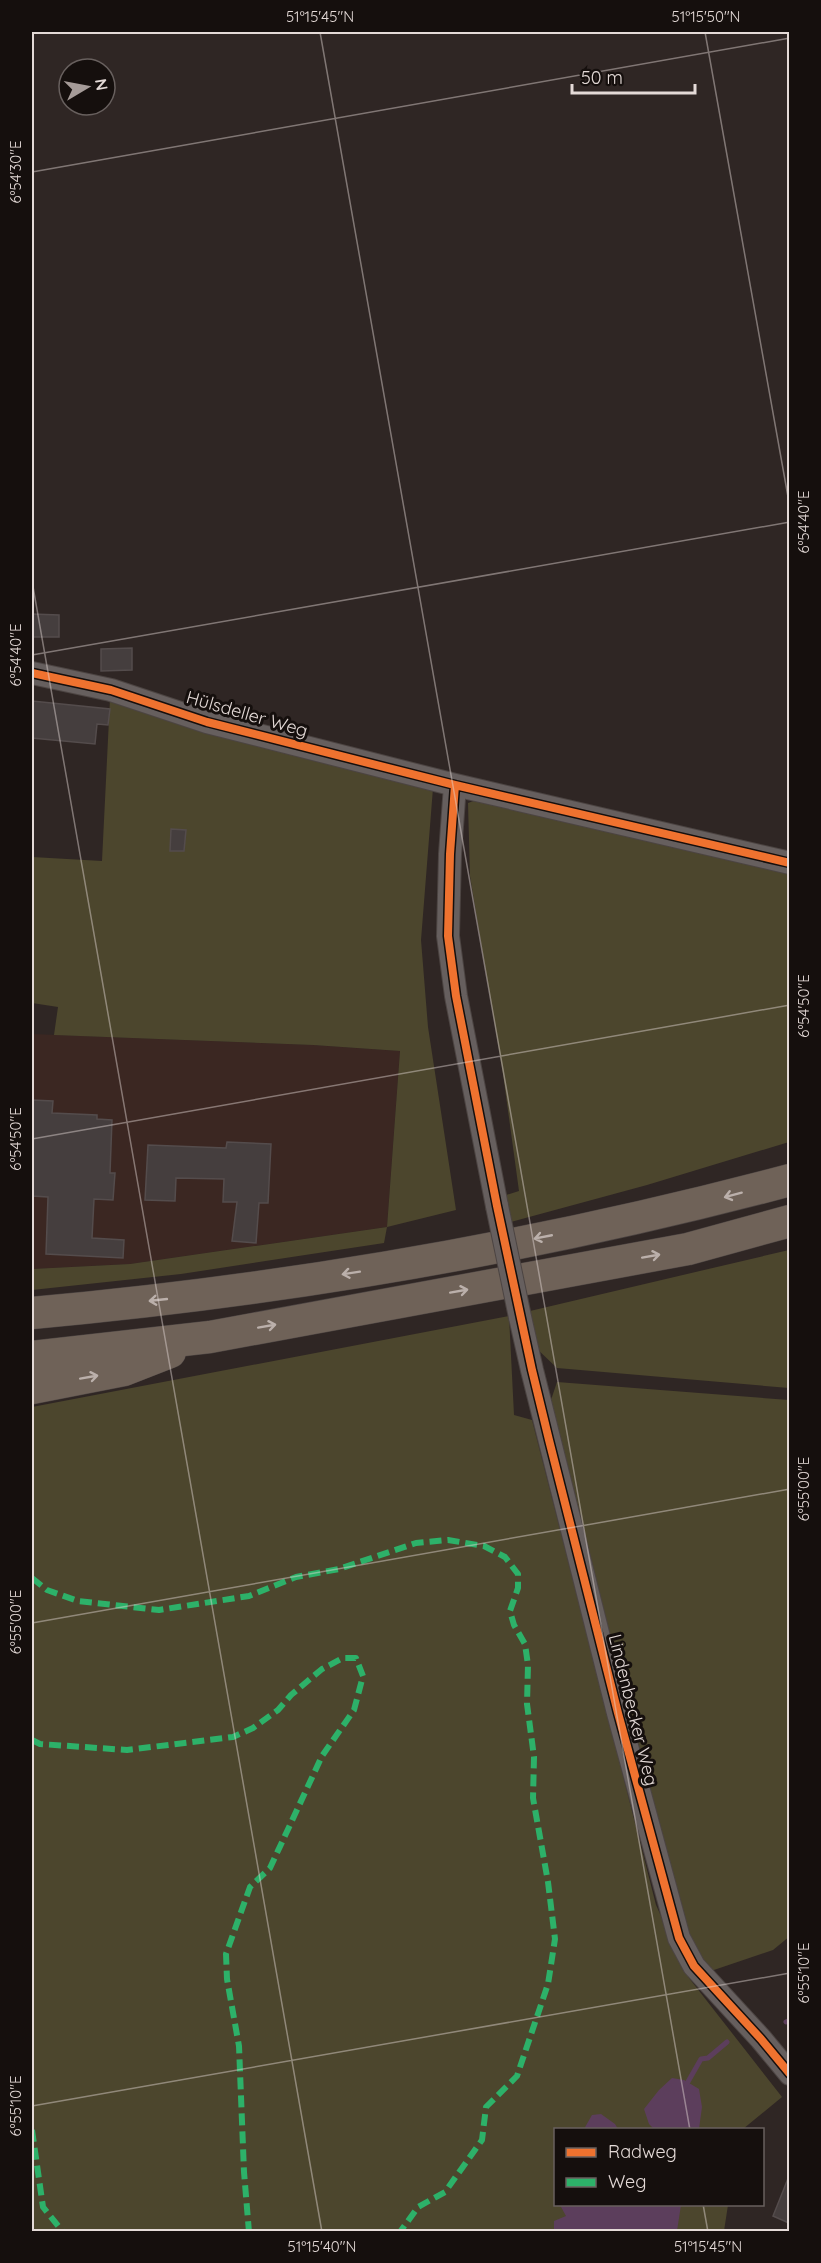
<svg xmlns="http://www.w3.org/2000/svg" width="821" height="2263" font-family="Quicksand,sans-serif">
<style>
.built{fill:#3b2722}
.green{fill:#4c462d}
.water{fill:#5c3e5c}
.lines{fill:none;stroke-linecap:round;stroke-linejoin:round}
.stream{stroke:#5c3e5c;stroke-width:5}
.building{fill:#453e3e;stroke:#544c4c;stroke-width:1.5}
.minor-casing{stroke:#4c4442;stroke-width:24}
.highway-casing{stroke:#4c4442;stroke-width:33}
.minor{stroke:#665f5e;stroke-width:22}
.highway{stroke:#6f6258;stroke-width:32}
.minor-bridge-casing{stroke:#4c4442;stroke-width:24;stroke-linecap:butt}
.minor-bridge{stroke:#665f5e;stroke-width:22}
.quiet{stroke:#2db169;stroke-width:6;stroke-dasharray:12 6;stroke-linecap:butt}
.cycleway-casing{stroke:#150f0d;stroke-width:11}
.cycleway{stroke:#ef722f;stroke-width:8}
.oneway{stroke:#bbb0ab}
.ticks{fill:none;stroke:#e4dad7;stroke-width:1.5;stroke-opacity:0.45}
.labels{text-anchor:middle;stroke-width:6;stroke-linejoin:round;paint-order:stroke}
.street-label{font-size:18px;fill:#e4dad7;stroke:#150f0d}
.neatline{fill:none;stroke:#e4dad7;stroke-width:2}
.ticks-label{font-size:15px;text-anchor:middle;fill:#e4dad7}
</style>
<rect width="100%" height="100%" fill="#2f2624"/>
<path class="built" d="M 32,1034 L 313,1045 L 400,1051 L 387,1227 L 130,1264 L 32,1269 Z"/>
<path class="green" d="M 110,699 L 433,788 L 421,940 L 428,1027 L 456,1210 L 387,1227 L 384,1243 L 181,1274 L 32,1290 L 32,1269 L 130,1264 L 387,1227 L 400,1051 L 313,1045 L 54,1035 L 58,1007 L 32,1003 L 32,857 L 102,861 Z
M 482,798 L 789,872 L 789,1142 L 647,1185 L 503,1224 L 503,1196 L 519,1191 L 503,1074 L 470,876 L 468,803 Z
M 789,1250 L 789,1388 L 557,1368 L 535,1347 L 530,1311 Z
M 509,1316 L 514,1415 L 532,1420 L 656,1905 L 689,1978 L 782,2097 L 743,2129 L 556,2130 L 556,2204 L 728,2205 L 724,2231 L 32,2232 L 32,1407 Z
M 557,1382 L 789,1400 L 790,1936 L 773,1950 L 708,1972 L 672,1900 L 549,1406 Z"/>
<path class="water" d="M 672,2078 L 684,2080 L 699,2089 L 702,2107 L 699,2129 L 654,2129 L 649,2124 L 644,2109 L 659,2090 Z
M 601,2114 L 615,2124 L 618,2129 L 584,2129 L 592,2115 Z
M 681,2205 L 677,2231 L 554,2231 L 554,2221 L 566,2216 L 560,2205 Z"/>
<g class="lines">
<path class="stream" d="M 786,2022 L 790,2020
M 685,2087 L 701,2059 L 708,2058 L 727,2042"/>
</g>
<path class="building" d="M 32,614 L 59,615 L 59,637 L 32,637 Z
M 132,648 L 132,670 L 101,671 L 101,649 Z
M 32,701 L 110,709 L 108,725 L 97,724 L 95,744 L 32,738 Z
M 171,829 L 186,830 L 184,851 L 170,851 Z
M 32,1100 L 53,1101 L 52,1113 L 97,1115 L 97,1119 L 112,1120 L 110,1173 L 115,1173 L 113,1200 L 94,1199 L 92,1238 L 124,1240 L 123,1258 L 46,1254 L 48,1197 L 32,1196 Z
M 227,1142 L 271,1144 L 268,1203 L 259,1203 L 256,1243 L 232,1241 L 237,1202 L 223,1202 L 224,1179 L 176,1178 L 175,1201 L 145,1200 L 148,1145 L 226,1148 Z
M 789,2176 L 789,2223 L 773,2216 Z"/>
<g class="lines">
<g class="minor-casing">
<path id="minor" d="M 32,673 L 111,690 L 207,722 L 455,785 L 790,863
M 455,785 L 450,854 L 448,936 L 456,996 L 497,1206
M 520,1317 L 532,1370 L 618,1713 L 679,1938 L 694,1966 L 761,2039 L 790,2074"/>
</g>
<g class="highway-casing">
<path id="highway" d="M 32,1313 C 287,1290 542,1246 790,1180
M 32,1357 L 210,1337 L 688,1249 L 790,1221
M 32,1388 L 124,1370 L 170,1352"/>
</g>
<use href="#minor" class="minor"/>
<use href="#highway" class="highway"/>
<g class="minor-bridge-casing">
<path id="minor-bridge" d="M 497,1206 L 520,1317"/>
</g>
<use href="#minor-bridge" class="minor-bridge"/>
<path class="quiet" d="M 32,1578 L 47,1590 L 78,1601 L 159,1610 L 249,1596 L 296,1577 L 339,1569 L 416,1543 L 448,1540 L 484,1546 L 505,1557 L 518,1574 L 518,1588 L 510,1611 L 514,1625 L 525,1644 L 528,1665 L 527,1704 L 534,1757 L 533,1798 L 548,1882 L 555,1939 L 548,1984 L 517,2076 L 486,2107 L 482,2140 L 445,2192 L 418,2207 L 400,2232
M 32,1740 L 40,1744 L 127,1750 L 233,1737 L 253,1728 L 278,1710 L 291,1695 L 322,1669 L 343,1658 L 356,1658 L 363,1676 L 354,1710 L 322,1756 L 270,1868 L 250,1887 L 226,1954 L 227,1979 L 239,2046 L 244,2172 L 249,2232
M 32,2130 L 43,2207 L 63,2232"/>
<g class="cycleway-casing">
<path id="cycleway" d="M 32,673 L 111,690 L 207,722 L 455,785 L 790,863
M 455,785 L 450,854 L 448,936 L 456,996 L 497,1206 L 532,1370 L 549,1440 L 618,1713 L 679,1938 L 694,1966 L 761,2039 L 790,2074"/>
</g>
<use href="#cycleway" class="cycleway"/>
</g>
<defs><path id="oneway-shaft" d="M-6 0H5M1.5-3L5.5 0L1.5 3" fill="none" stroke-width="1.6" stroke-linecap="round" stroke-linejoin="round" transform="scale(1.5)"/></defs>
<g class="oneway">
<use href="#oneway-shaft" transform="translate(733 1195) rotate(165)"/>
<use href="#oneway-shaft" transform="translate(543 1237) rotate(169)"/>
<use href="#oneway-shaft" transform="translate(651 1256) rotate(-10)"/>
<use href="#oneway-shaft" transform="translate(351 1273) rotate(171)"/>
<use href="#oneway-shaft" transform="translate(459 1291) rotate(-10)"/>
<use href="#oneway-shaft" transform="translate(158 1300) rotate(174)"/>
<use href="#oneway-shaft" transform="translate(267 1326) rotate(-10)"/>
<use href="#oneway-shaft" transform="translate(89 1377) rotate(-10)"/>
</g>
<path class="ticks" d="M 320,32 L 690,2130M 705,32 L 790,508M 32,172 L 790,38M 32,581 L 322,2232M 32,655 L 790,522M 32,1139 L 790,1005M 32,1623 L 790,1489M 32,2106 L 790,1973M 703,2204 L 708,2232"/>
<g class="labels">
<g class="street-label">
<text transform="translate(247 714) rotate(16)" y="6">Hülsdeller Weg</text>
<text transform="translate(633 1710) rotate(76)" y="6">Lindenbecker Weg</text>
</g>
</g>
<rect width="821" height="2263" fill="none" stroke="#150f0d" stroke-width="66"/>
<rect x="554" y="2128" width="210" height="78" fill="#150f0d" stroke="#68605e" stroke-width="1.5"/>
<rect x="566" y="2148" width="30" height="9" fill="#ef722f" stroke="#68605e" stroke-width="1.5"/>
<text x="608" y="2158" font-size="18" fill="#e4dad7">Radweg</text>
<rect x="566" y="2178" width="30" height="9" fill="#2db169" stroke="#68605e" stroke-width="1.5"/>
<text x="608" y="2188" font-size="18" fill="#e4dad7">Weg</text>
<g transform="translate(87 87) rotate(80)"><circle r="28" fill="#150f0d" stroke="#68605e" stroke-width="1.5"/>
<path d="M0-4.5L10 22L0 15L-10 22Z" fill="#a59b98"/>
<text y="-9" font-size="16" font-weight="bold" text-anchor="middle" fill="#e4dad7">N</text>
</g>
<path d="M572 84v9h123v-9" fill="none" stroke="#e4dad7" stroke-width="3"/>
<text x="581" y="84" font-size="18" fill="#e4dad7" stroke="#150f0d" stroke-width="4.5" paint-order="stroke">50 m</text>
<rect x="33" y="33" width="755" height="2197" class="neatline"/>
<g class="ticks-label">
<text x="320" y="22">51°15'45"N</text>
<text x="706" y="22">51°15'50"N</text>
<text transform="translate(16 172) rotate(-90)" y="5">6°54'30"E</text>
<text transform="translate(804 522) rotate(-90)" y="5">6°54'40"E</text>
<text transform="translate(16 655) rotate(-90)" y="5">6°54'40"E</text>
<text transform="translate(804 1006) rotate(-90)" y="5">6°54'50"E</text>
<text transform="translate(16 1139) rotate(-90)" y="5">6°54'50"E</text>
<text transform="translate(804 1489) rotate(-90)" y="5">6°55'00"E</text>
<text transform="translate(16 1622) rotate(-90)" y="5">6°55'00"E</text>
<text transform="translate(804 1973) rotate(-90)" y="5">6°55'10"E</text>
<text transform="translate(16 2106) rotate(-90)" y="5">6°55'10"E</text>
<text x="322" y="2252">51°15'40"N</text>
<text x="708" y="2252">51°15'45"N</text>
</g>
</svg>
